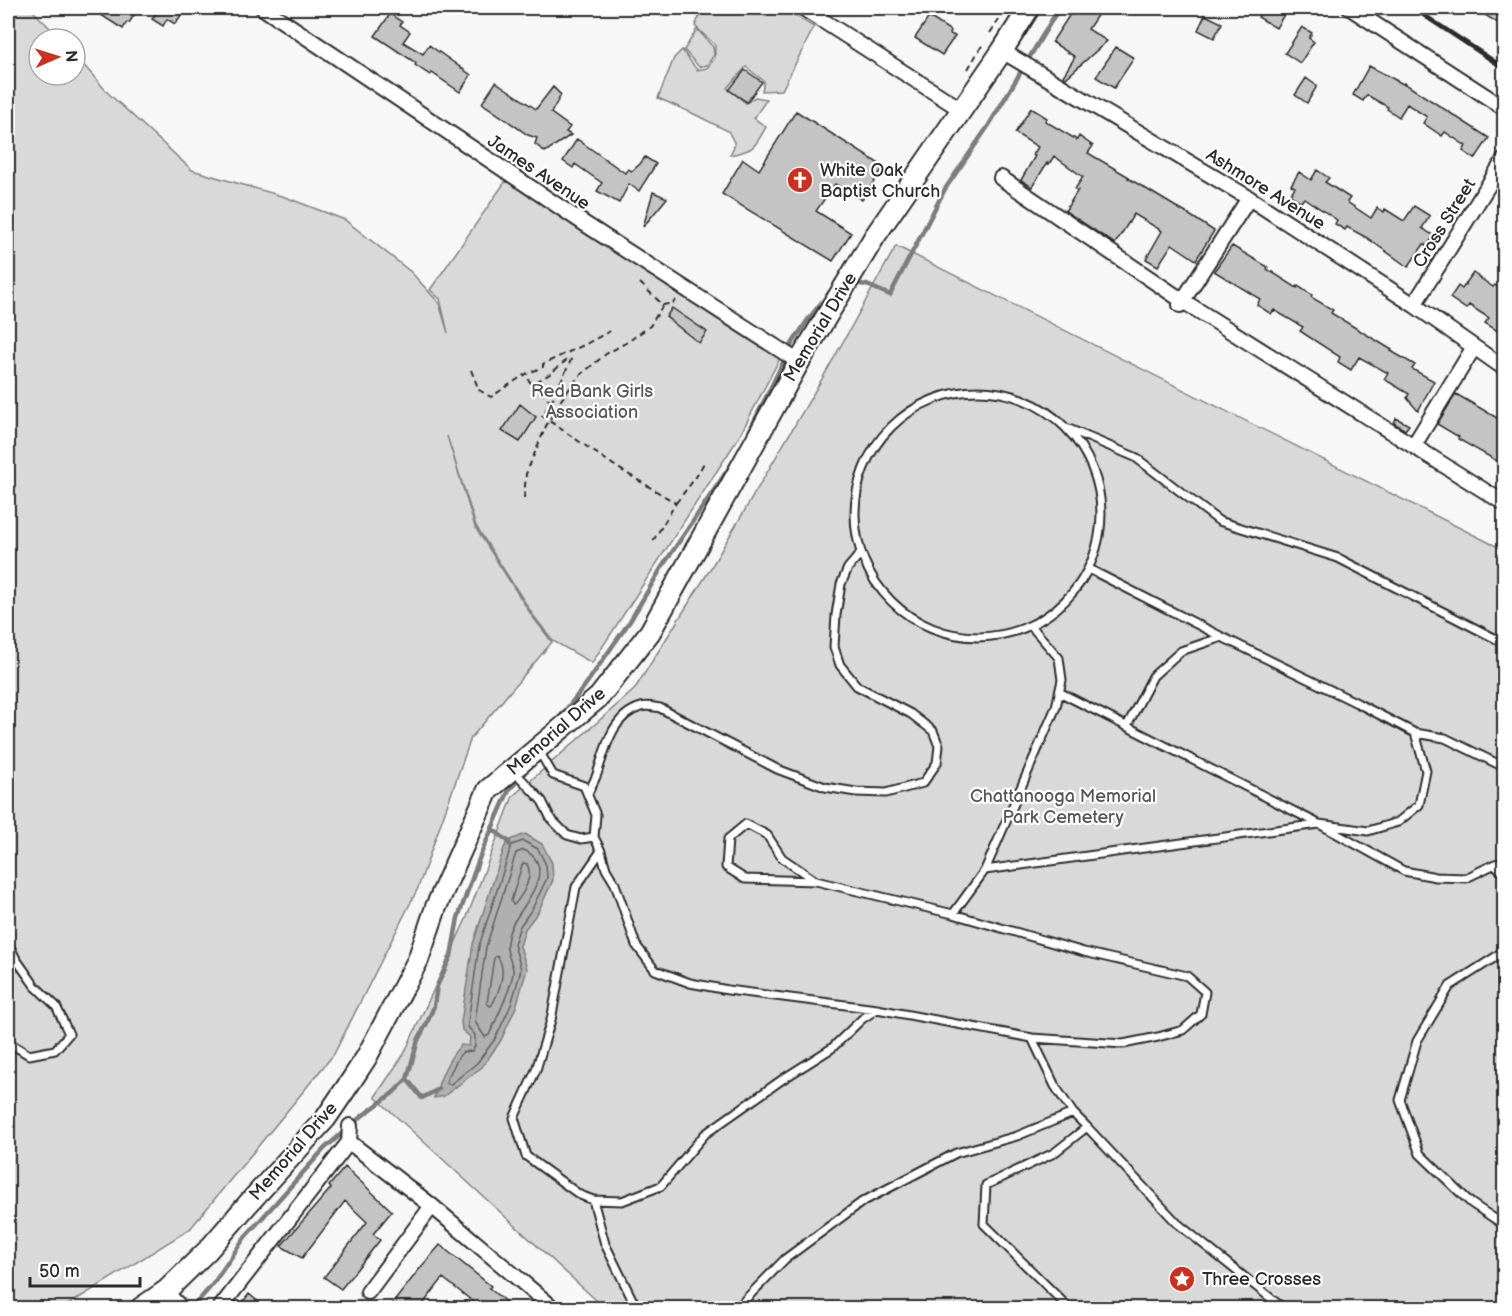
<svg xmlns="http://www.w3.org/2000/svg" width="1512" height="1316" font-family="'Balsamiq Sans',sans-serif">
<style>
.green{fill:#d9d9d9;stroke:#828282;stroke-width:1.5}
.water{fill:#b0b0b0;stroke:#7b7b7b;stroke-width:1.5}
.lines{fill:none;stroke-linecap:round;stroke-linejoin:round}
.shore{stroke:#606060;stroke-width:1.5}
.stream{stroke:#7b7b7b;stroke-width:4.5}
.building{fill:#c4c4c4;stroke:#2b2b2b;stroke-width:1.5}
.lane-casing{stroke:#2b2b2b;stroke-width:11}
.street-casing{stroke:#2b2b2b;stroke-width:18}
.secondary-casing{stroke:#2b2b2b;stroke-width:24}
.path{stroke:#2b2b2b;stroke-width:2;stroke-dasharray:6 4.5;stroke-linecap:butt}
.lane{stroke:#fff;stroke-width:7}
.street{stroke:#fff;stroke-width:14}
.secondary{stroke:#fff;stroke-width:20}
.rail{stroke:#2b2b2b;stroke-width:4.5}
.labels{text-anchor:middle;stroke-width:4.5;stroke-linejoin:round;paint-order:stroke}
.poi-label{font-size:18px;fill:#2b2b2b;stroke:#fff;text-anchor:start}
.street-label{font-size:18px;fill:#2b2b2b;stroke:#fff}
.park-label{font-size:18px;fill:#565656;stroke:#fff}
</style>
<rect width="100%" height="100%" fill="#f7f7f7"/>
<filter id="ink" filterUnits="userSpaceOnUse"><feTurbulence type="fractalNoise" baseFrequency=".0167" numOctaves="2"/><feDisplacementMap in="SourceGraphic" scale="12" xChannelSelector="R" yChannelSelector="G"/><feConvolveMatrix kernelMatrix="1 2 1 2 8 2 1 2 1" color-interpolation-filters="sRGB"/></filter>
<g filter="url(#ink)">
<path class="green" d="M 8,8 L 30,8 L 61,39 L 39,39 L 39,75 L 75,75 L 75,55 L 108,93 L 192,170 L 285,197 L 345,220 L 411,272 L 439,303 L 448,333 L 440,299 L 430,290 L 505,182 L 515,182 L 781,356 L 739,437 L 592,663 L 553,641 L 533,615 L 476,526 L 447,436 L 475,527 L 532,616 L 552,642 L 471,738 L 418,888 L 334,1054 L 190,1229 L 63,1308 L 8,1308 Z
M 703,8 L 782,8 L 814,27 L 782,90 L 762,91 L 764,81 L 746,67 L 727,88 L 746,103 L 755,97 L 767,99 L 754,118 L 766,127 C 754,148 755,150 730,155 L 735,144 L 728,131 L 694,114 L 658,98 L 674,58 L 682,50 L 697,70 L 707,68 L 715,58 L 715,45 L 695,26 Z
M 697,29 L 713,47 L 714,55 L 707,65 L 699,67 L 684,50 Z
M 896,246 L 1504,550 L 1504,1308 L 609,1308 L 597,1301 L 375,1097 L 404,1054 L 467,917 L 513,796 L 634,690 L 709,571 L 829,367 Z"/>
<path class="water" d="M 525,834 L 542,844 L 552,863 L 553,880 L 538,912 L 525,929 L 520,946 L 527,969 L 516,1007 L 500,1042 L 482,1067 L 444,1096 L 434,1098 C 440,1079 447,1059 461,1045 L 469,1046 L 470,1037 L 462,1030 L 461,1022 L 473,944 L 504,848 L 508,841 Z"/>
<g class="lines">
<path class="shore" d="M 523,841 L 538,849 L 546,865 L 547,878 L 532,909 L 520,926 L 514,944 L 521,969 L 519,977 L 511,1005 L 495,1039 L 477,1063 L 451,1084 L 448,1084 L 446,1082 L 447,1079 L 459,1056 L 463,1052 L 472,1051 L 475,1046 L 475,1035 L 468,1027 L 468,1022 L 479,946 L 510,850 L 512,845 Z
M 524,850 C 557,866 527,901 515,920 C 511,926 508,935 507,942 C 505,952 511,960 513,969 C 515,982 495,1022 489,1035 L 485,1037 L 475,1022 L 486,947 L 516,853 Z
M 524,863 L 527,864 C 534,876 523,894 515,904 L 513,905 L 511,901 L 522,865 Z
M 497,956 C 508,970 500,990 492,1005 L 490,1006 L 487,1003 L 494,958 Z"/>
<path class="stream" d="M 854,283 L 867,285 L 890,295 L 945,189 L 989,125 L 1059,8
M 750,430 L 792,344 L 807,321 L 833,288
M 556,722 L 584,687 L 630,621 L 662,567 L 735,459
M 492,829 L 508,841 L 510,845
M 407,1079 L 422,1098 L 439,1089
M 192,1308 L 213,1284 L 245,1237 L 325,1148 L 362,1116 L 393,1093 L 407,1079 L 418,1040 L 427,1023 L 434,1006 L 437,986 L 451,956 L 458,918 L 480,856 L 509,790 L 524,774 L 525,768"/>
</g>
<path class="building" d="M 106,8 L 129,8 L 136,12 L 129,23 L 127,22 L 123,29 L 101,15 Z
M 149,8 L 186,8 L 175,24 L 167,19 L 163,26 L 152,19 L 157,12 Z
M 1074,8 L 1102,8 L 1088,29 L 1107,41 L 1066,78 L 1063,76 L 1075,57 L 1052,42 Z
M 1264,8 L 1288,8 L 1276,28 L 1258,17 Z
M 1474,8 L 1504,8 L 1504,27 Z
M 390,14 L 402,22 L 400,25 L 410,32 L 403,42 L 423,54 L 429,45 L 471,75 L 460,92 L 432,73 L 430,75 L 415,65 L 416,63 L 375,36 Z
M 1205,15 L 1222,23 L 1214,38 L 1198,30 Z
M 929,17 L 951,31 L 950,34 L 955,36 L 942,55 L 915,38 Z
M 1302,27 L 1312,33 L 1309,38 L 1314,42 L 1300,63 L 1285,53 Z
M 1116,47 L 1134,58 L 1114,88 L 1096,77 Z
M 1369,66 L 1403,84 L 1404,83 L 1489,138 L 1475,159 L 1463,151 L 1466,146 L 1445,132 L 1442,136 L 1423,123 L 1427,117 L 1407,104 L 1399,117 L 1387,109 L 1388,107 L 1367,95 L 1363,101 L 1353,95 Z
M 745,70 L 762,82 L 747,102 L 729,90 Z
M 1306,78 L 1317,86 L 1307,103 L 1295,95 Z
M 496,82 L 536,109 L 553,87 L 561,95 L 551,113 L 570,127 L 566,132 L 571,135 L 545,152 L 535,144 L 537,138 L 528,135 L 482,103 Z
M 1031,108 L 1047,118 L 1045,121 L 1077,140 L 1079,136 L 1093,146 L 1088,153 L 1129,177 L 1128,178 L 1191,216 L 1214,231 L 1196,260 L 1172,244 L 1158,266 L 1146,259 L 1162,231 L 1134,214 L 1115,244 L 1065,211 L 1078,190 L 1075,189 L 1083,177 L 1054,156 L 1049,164 L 1047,163 L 1032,187 L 1021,180 L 1035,156 L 1033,155 L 1038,147 L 1015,133 Z
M 796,111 L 884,167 L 862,200 L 835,184 L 816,211 L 851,233 L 833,261 L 722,194 L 743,159 L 759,170 Z
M 577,139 L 625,173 L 628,169 L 632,171 L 640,164 L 645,157 L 656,164 L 639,191 L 629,184 L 619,203 L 597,191 L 602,183 L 575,164 L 573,168 L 563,161 Z
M 1317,170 L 1329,178 L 1325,182 L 1350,198 L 1347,202 L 1371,218 L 1377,208 L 1384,212 L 1385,209 L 1404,221 L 1414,206 L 1430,216 L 1422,228 L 1434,236 L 1427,246 L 1424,244 L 1408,267 L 1367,238 L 1347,227 L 1345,230 L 1335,224 L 1337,220 L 1304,198 L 1301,202 L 1290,195 L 1295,187 L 1291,185 L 1299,172 L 1311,180 Z
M 653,192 L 667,198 L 643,227 Z
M 1232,246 L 1268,267 L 1267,269 L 1297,288 L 1298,286 L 1312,295 L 1311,297 L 1333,310 L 1331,313 L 1392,350 L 1391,351 L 1415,365 L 1412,369 L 1434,381 L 1418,411 L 1407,398 L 1409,394 L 1384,379 L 1388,373 L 1359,357 L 1351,370 L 1338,362 L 1340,357 L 1300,331 L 1303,327 L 1274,310 L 1271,314 L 1257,305 L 1260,299 L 1214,271 Z
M 1473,273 L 1493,287 L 1495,285 L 1504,291 L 1504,335 L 1485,323 L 1489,318 L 1469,305 L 1466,309 L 1450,298 L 1458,286 L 1462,289 Z
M 672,308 L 707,332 L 699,343 L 666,317 Z
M 1456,394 L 1504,422 L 1504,465 L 1458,439 L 1459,437 L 1437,424 Z
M 520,404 L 536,417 L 520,442 L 502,431 Z
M 1396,418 L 1409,425 L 1405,430 L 1394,423 Z
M 345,1167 L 392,1211 L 373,1234 L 380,1240 L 341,1289 L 324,1277 L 367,1222 L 345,1201 L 302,1258 L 281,1246 L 331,1188 L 329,1186 Z
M 440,1245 L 491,1286 L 489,1288 L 513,1308 L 481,1308 L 443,1278 L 420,1308 L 389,1308 L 421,1267 Z
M 249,1294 L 266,1308 L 238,1308 Z"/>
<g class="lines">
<g class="lane-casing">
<path id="lane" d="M855 514a123 123 0 1 1 246 0a123 123 0 1 1-246 0Z
M 1069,429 L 1135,457 L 1219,521 L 1338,558 L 1504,643
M 1059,692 L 1319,824 L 1404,871 L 1436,877 L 1466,878 L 1495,864 L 1503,863 L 1504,860
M 1127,726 L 1153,676 L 1181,651 L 1222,637
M 1415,733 L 1445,738 L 1502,766 L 1504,769
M 514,771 L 542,801 L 551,819 L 567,835 L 581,839 L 594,837 L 596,815 L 584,786 L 553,775 L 539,751
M 588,793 C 591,786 596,779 598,771 C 606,746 613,715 641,707 C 647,705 654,707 660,708 L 777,769 L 825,787 L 856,792 L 886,793 L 923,783 L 937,763 L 939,746 L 933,731 L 911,714 L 857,686 L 840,665 L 834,647 L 836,615 L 841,584 L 848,568 L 860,554
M 594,837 L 601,851 L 606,869 L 615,884 L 636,945 L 655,970 L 690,983 L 728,990 L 877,1009 L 1032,1038 L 1055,1086 L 1073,1113 L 1087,1127 L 1177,1223 L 1283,1308
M 601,851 L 576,887 L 551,1020 L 536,1070 L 514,1118 L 526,1156 L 580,1195 L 593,1200 L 622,1201 L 661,1186 L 705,1134 L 783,1079 L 832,1048 L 862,1019 L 877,1009
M 1495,864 L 1504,874
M 985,870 L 1319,824 L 1368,831 L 1398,822 L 1419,805 L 1426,771 L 1415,733 L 1357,703 L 1222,637 L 1089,569
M 816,881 L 782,858 L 767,835 L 746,824 L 728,839 L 726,867 L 745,879 L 816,881 L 953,914 L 1084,952 L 1187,976 L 1205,992 L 1201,1014 L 1183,1030 L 1158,1037 L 1123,1044 L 1032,1038
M 953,914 L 985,870 L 1056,707 L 1062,680 L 1059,658 L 1031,626
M 8,943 L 16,959 L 35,986 L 56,1006 L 69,1034 L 55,1050 L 29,1055 L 8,1042
M 1504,949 L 1497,956 L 1450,986 L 1417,1041 L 1400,1100 L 1420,1154 L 1471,1203 L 1504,1225
M 593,1200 L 605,1244 L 632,1299 L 640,1308
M 737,1308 L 785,1259 L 862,1202 L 956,1153 L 1017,1136 L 1073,1113
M 1069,1308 L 984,1224 L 986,1185 L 1054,1153 L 1087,1127"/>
</g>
<g class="street-casing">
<path id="street" d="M 263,8 L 585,224 L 799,362
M 803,8 L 962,110
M 1350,8 L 1504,108
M 1002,51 L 1249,198 L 1414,305 L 1504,368
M 1001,178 L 1183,301 L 1504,503
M 1180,305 L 1249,198
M 1414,305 L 1504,160
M 1414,445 L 1474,347
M 350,1126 L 349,1142 L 432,1206 L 553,1308
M 165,1291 L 181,1308
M 368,1292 L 432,1206
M 220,1308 L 349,1142"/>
</g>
<g class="secondary-casing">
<path id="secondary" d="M 141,1308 L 167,1290 L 208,1250 L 247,1205 L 326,1118 L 353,1078 L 366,1058 L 418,960 L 436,907 L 488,790 L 599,697 L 650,632 L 799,362 L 875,236 L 1002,51 L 1029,8"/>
</g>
<path class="path" d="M 990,33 L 1007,8
M 968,69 L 983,44
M 640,283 L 663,305 L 673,303 L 676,300
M 471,370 L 479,390 L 491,397 L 524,375
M 532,384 L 524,375 L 543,367 L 543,364 L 586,344 L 610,331
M 551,402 L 571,360 L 569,358 L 550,374 L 532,384 L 551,402 L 542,416 L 618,468 L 676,503 L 653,541
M 524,498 L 526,474 L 546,426 L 561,400 L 579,376 L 606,354 L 629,341 L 650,326 L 663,305
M 676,503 L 696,477 L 705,461"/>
<use href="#lane" class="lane"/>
<use href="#street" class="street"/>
<use href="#secondary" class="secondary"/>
<path class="rail" d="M 1413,8 L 1504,68"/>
</g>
</g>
<defs>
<g id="church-disc" transform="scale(1.35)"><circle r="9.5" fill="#c8321e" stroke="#fff"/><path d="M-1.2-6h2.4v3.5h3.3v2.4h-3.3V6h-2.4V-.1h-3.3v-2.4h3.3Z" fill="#fff"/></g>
<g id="sight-disc" transform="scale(1.35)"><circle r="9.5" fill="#c8321e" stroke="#fff"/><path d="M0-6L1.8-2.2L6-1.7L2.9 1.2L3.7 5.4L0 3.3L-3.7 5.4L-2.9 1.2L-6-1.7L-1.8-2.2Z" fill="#fff"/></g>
</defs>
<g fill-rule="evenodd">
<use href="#church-disc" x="800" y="180"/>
<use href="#sight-disc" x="1182" y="1279"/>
</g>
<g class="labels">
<g class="poi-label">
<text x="820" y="176">White Oak<tspan x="820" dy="21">Baptist Church</tspan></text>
<text x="1202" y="1285">Three Crosses</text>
</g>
<g class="street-label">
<text transform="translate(539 172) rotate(34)" y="6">James Avenue</text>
<text transform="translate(1266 189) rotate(32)" y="6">Ashmore Avenue</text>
<text transform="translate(1444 223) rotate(-58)" y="6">Cross Street</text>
<text transform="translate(820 327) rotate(-59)" y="6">Memorial Drive</text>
<text transform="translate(556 731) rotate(-41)" y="6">Memorial Drive</text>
<text transform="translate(293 1151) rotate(-49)" y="6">Memorial Drive</text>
</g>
<g class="park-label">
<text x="592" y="397">Red Bank Girls<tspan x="592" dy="21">Association</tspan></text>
<text x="1063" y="802">Chattanooga Memorial<tspan x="1063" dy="21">Park Cemetery</tspan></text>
</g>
</g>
<rect width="1512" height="1316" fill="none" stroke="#fff" stroke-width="30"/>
<rect x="15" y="15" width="1482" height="1286" fill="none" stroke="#2b2b2b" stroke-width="2" filter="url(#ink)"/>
<g transform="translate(57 57) rotate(87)"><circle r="28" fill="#ffffff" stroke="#aaaaaa" stroke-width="1.5"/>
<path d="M0-4.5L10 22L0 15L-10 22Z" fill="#c8321e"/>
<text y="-9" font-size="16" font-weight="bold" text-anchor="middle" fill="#2b2b2b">N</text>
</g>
<path d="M30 1277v9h110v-9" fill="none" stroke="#2b2b2b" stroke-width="3"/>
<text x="39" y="1277" font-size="18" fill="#2b2b2b" stroke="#ffffff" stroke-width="4.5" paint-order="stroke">50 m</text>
</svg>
